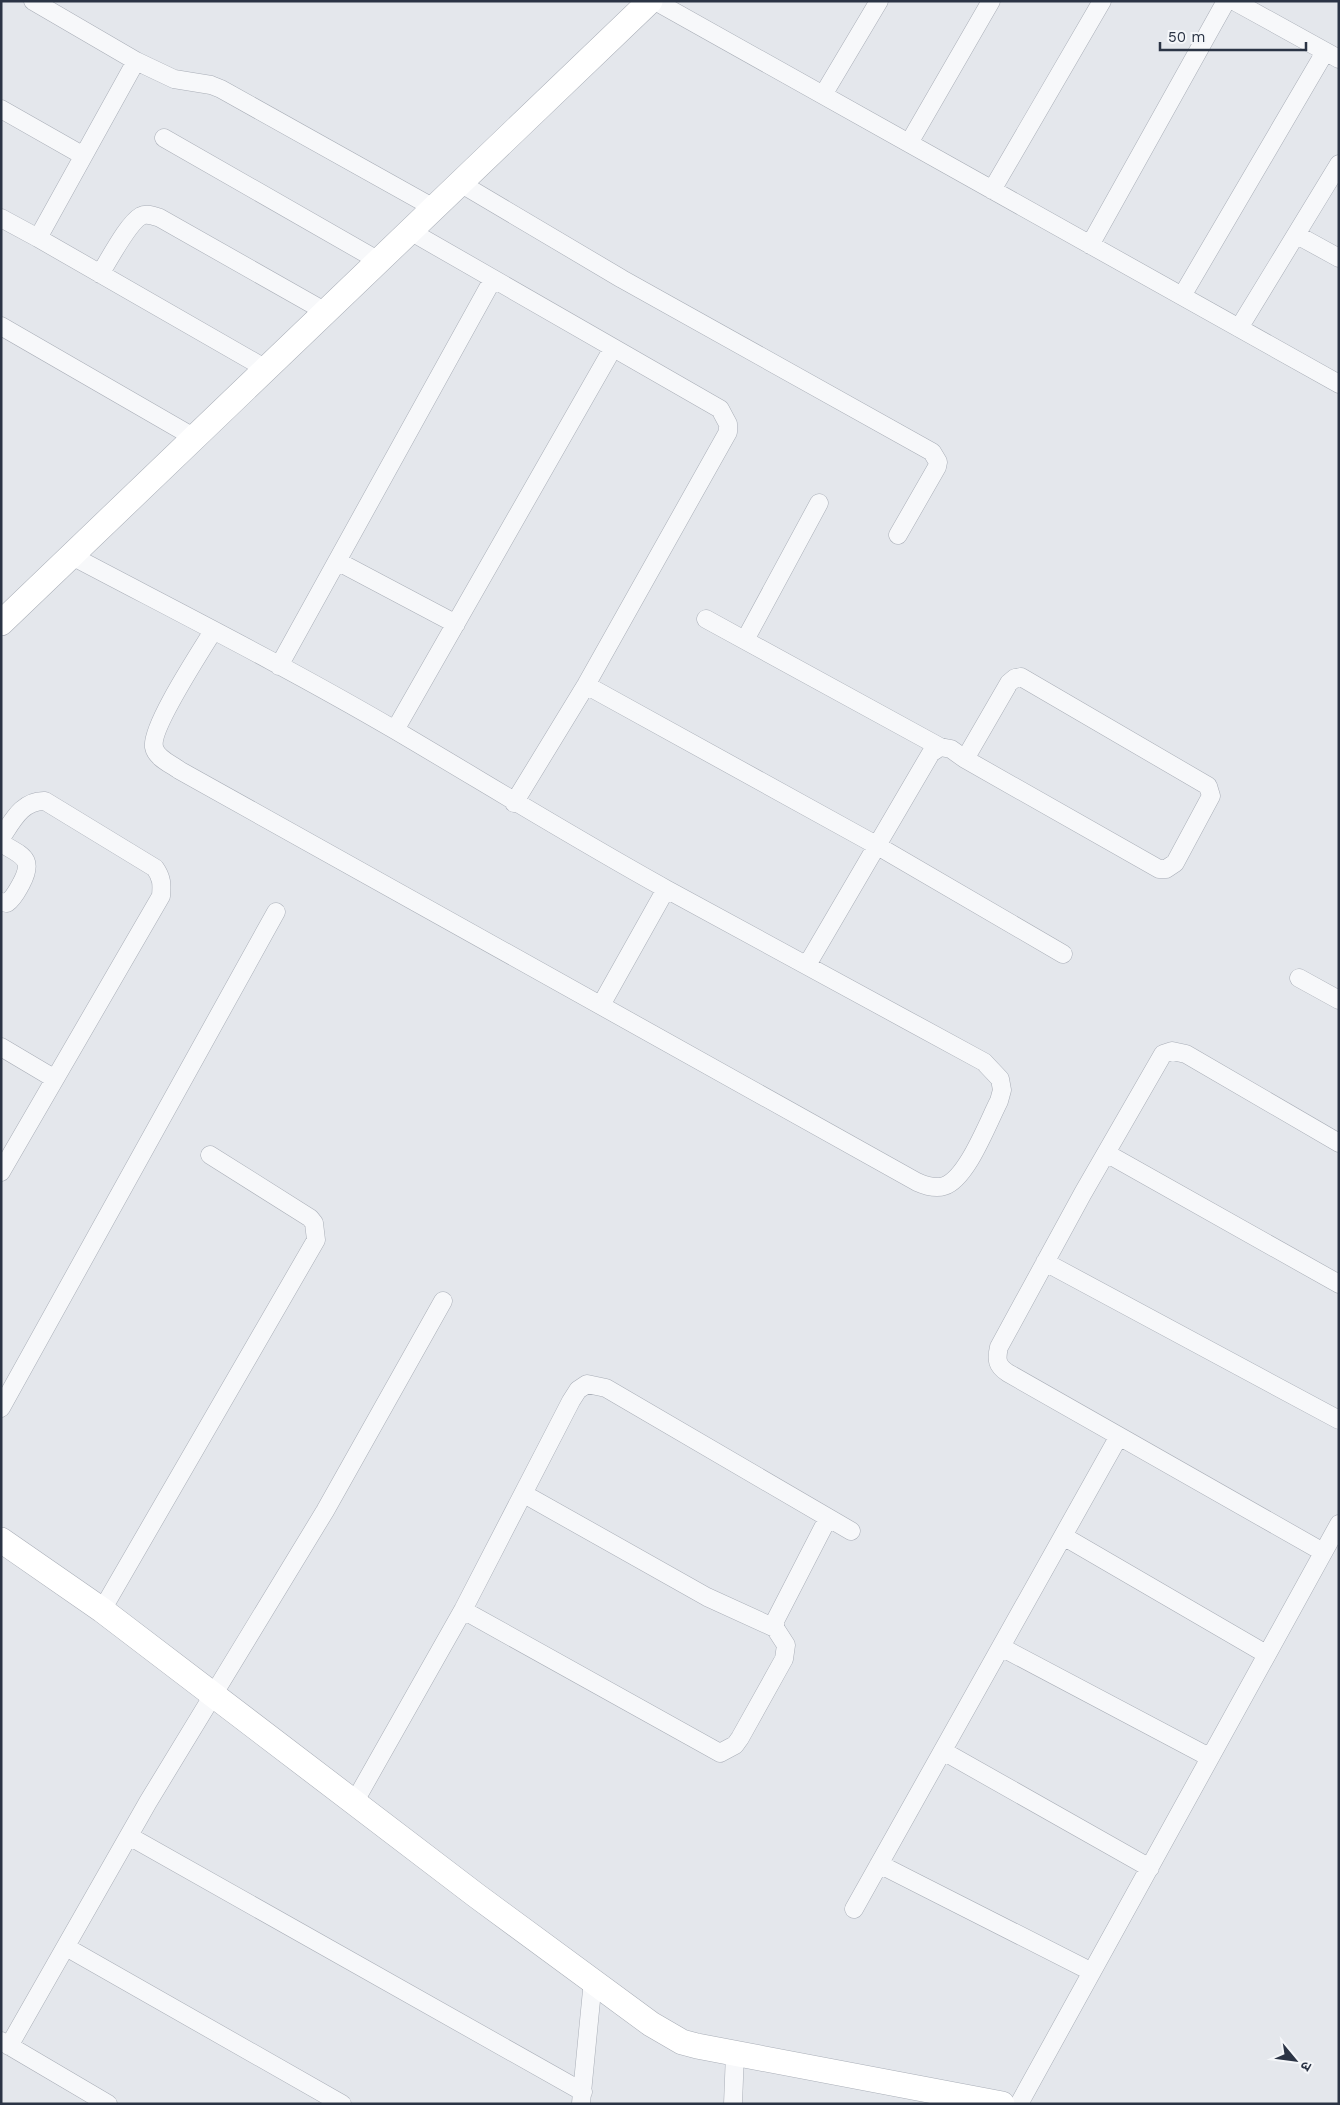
<svg xmlns="http://www.w3.org/2000/svg" width="1340" height="2105" font-family="'Work Sans','Noto Sans Devanagari',sans-serif">
<style>
.lines{fill:none;stroke-linecap:round;stroke-linejoin:round}
.street-casing{stroke:#a9aeb7;stroke-width:19}
.secondary-casing{stroke:#a9aeb7;stroke-width:26}
.street{stroke:#f7f8fa;stroke-width:18}
.secondary{stroke:#fff;stroke-width:25}
</style>
<rect width="100%" height="100%" fill="#e4e7ec"/>
<g class="lines">
<g class="street-casing">
<path id="street" d="M 33,1 L 136,61 L 38,238 L 268,370
M 655,1 L 1339,384
M 1234,1 L 1339,59
M 136,61 L 174,79 L 211,85 L 221,89 L 434,208
M 823,95 L 879,1
M 1,109 L 82,155
M 164,138 L 379,261
M 909,143 L 991,1
M 460,183 L 622,279 L 932,452 L 938,462 L 937,467 L 898,535
M 992,190 L 1102,1
M 1,218 L 38,238
M 410,231 L 720,409 L 728,424 L 728,432 L 586,685 L 514,803
M 1297,235 L 1339,258
M 1090,245 L 1226,1
M 100,274 C 109,260 128,223 141,216 C 147,213 154,216 160,218 L 326,312
M 1182,296 L 1325,52
M 1,326 L 195,438
M 1239,328 L 1339,164
M 72,556 C 180,613 289,668 395,730 C 485,783 574,838 666,889 C 771,947 878,1004 984,1062 L 1000,1079 L 1002,1090 L 999,1101 C 988,1122 967,1179 944,1186 C 935,1189 926,1186 917,1182 L 179,770 C 171,764 156,758 154,747 C 150,728 201,651 213,631
M 337,561 L 456,624
M 706,619 L 940,747
M 745,640 L 819,503
M 279,666 L 493,279
M 586,685 L 876,845 L 1063,954
M 395,730 L 613,348
M 1,838 C 12,822 22,800 45,801 L 155,868 C 162,878 162,884 161,896 L 1,1172
M 1,843 C 22,856 35,858 21,884 C 17,891 14,898 7,903 L 1,902
M 807,965 L 931,753 L 940,747 L 951,749 L 965,759 L 1159,869 L 1166,869 L 1175,863 L 1211,796 L 1208,786 L 1021,677 L 1015,678 L 1009,683 L 965,759
M 1299,978 L 1339,1000
M 601,1005 L 666,889
M 1,1047 L 55,1079
M 1106,1153 L 1339,1284
M 1045,1262 L 1339,1420
M 1,1408 L 276,912
M 524,1494 L 707,1597 L 775,1628
M 1063,1536 L 1266,1654
M 1323,1552 L 1008,1373 C 997,1366 996,1360 999,1347 L 1083,1193 L 1163,1054 L 1172,1051 L 1186,1054 L 1339,1143
M 102,1610 L 316,1240 L 314,1223 L 310,1218 L 210,1155
M 463,1610 L 720,1753 L 735,1745 L 740,1738 L 784,1659 L 786,1645 L 775,1628 L 775,1621 L 828,1518
M 1001,1647 L 1209,1757
M 943,1751 L 1150,1868
M 355,1801 L 463,1610 L 571,1401 L 578,1390 L 587,1384 L 606,1388 L 851,1531
M 129,1836 L 583,2092
M 879,1864 L 1092,1972
M 854,1909 L 1119,1436
M 66,1947 L 342,2104
M 1,2041 L 108,2104
M 9,2046 L 148,1802 L 325,1511 L 443,1301
M 581,2103 L 593,1980
M 733,2104 L 735,2053
M 1019,2104 L 1339,1524"/>
</g>
<g class="secondary-casing">
<path id="secondary" d="M 1,623 L 650,1
M 1,1540 L 102,1610 L 477,1896 L 651,2024 L 682,2042 L 697,2046 L 1002,2104"/>
</g>
<use href="#street" class="street"/>
<use href="#secondary" class="secondary"/>
</g>
<rect width="1340" height="2105" fill="none" stroke="#2b3445" stroke-width="5"/>
<g transform="translate(1295 2060) rotate(119)" stroke="#f4f6f9" stroke-width="4" paint-order="stroke">
<path d="M0-4L9 19L0 12L-9 19Z" fill="#2b3445"/>
<text y="-8" font-size="14" font-weight="bold" text-anchor="middle" fill="#2b3445">उ</text>
</g>
<path d="M1160 42v8h146v-8" fill="none" stroke="#2b3445" stroke-width="2.5"/>
<text x="1168" y="42" font-size="15" fill="#2b3445" stroke="#f4f6f9" stroke-width="4" paint-order="stroke">50 m</text>
</svg>
